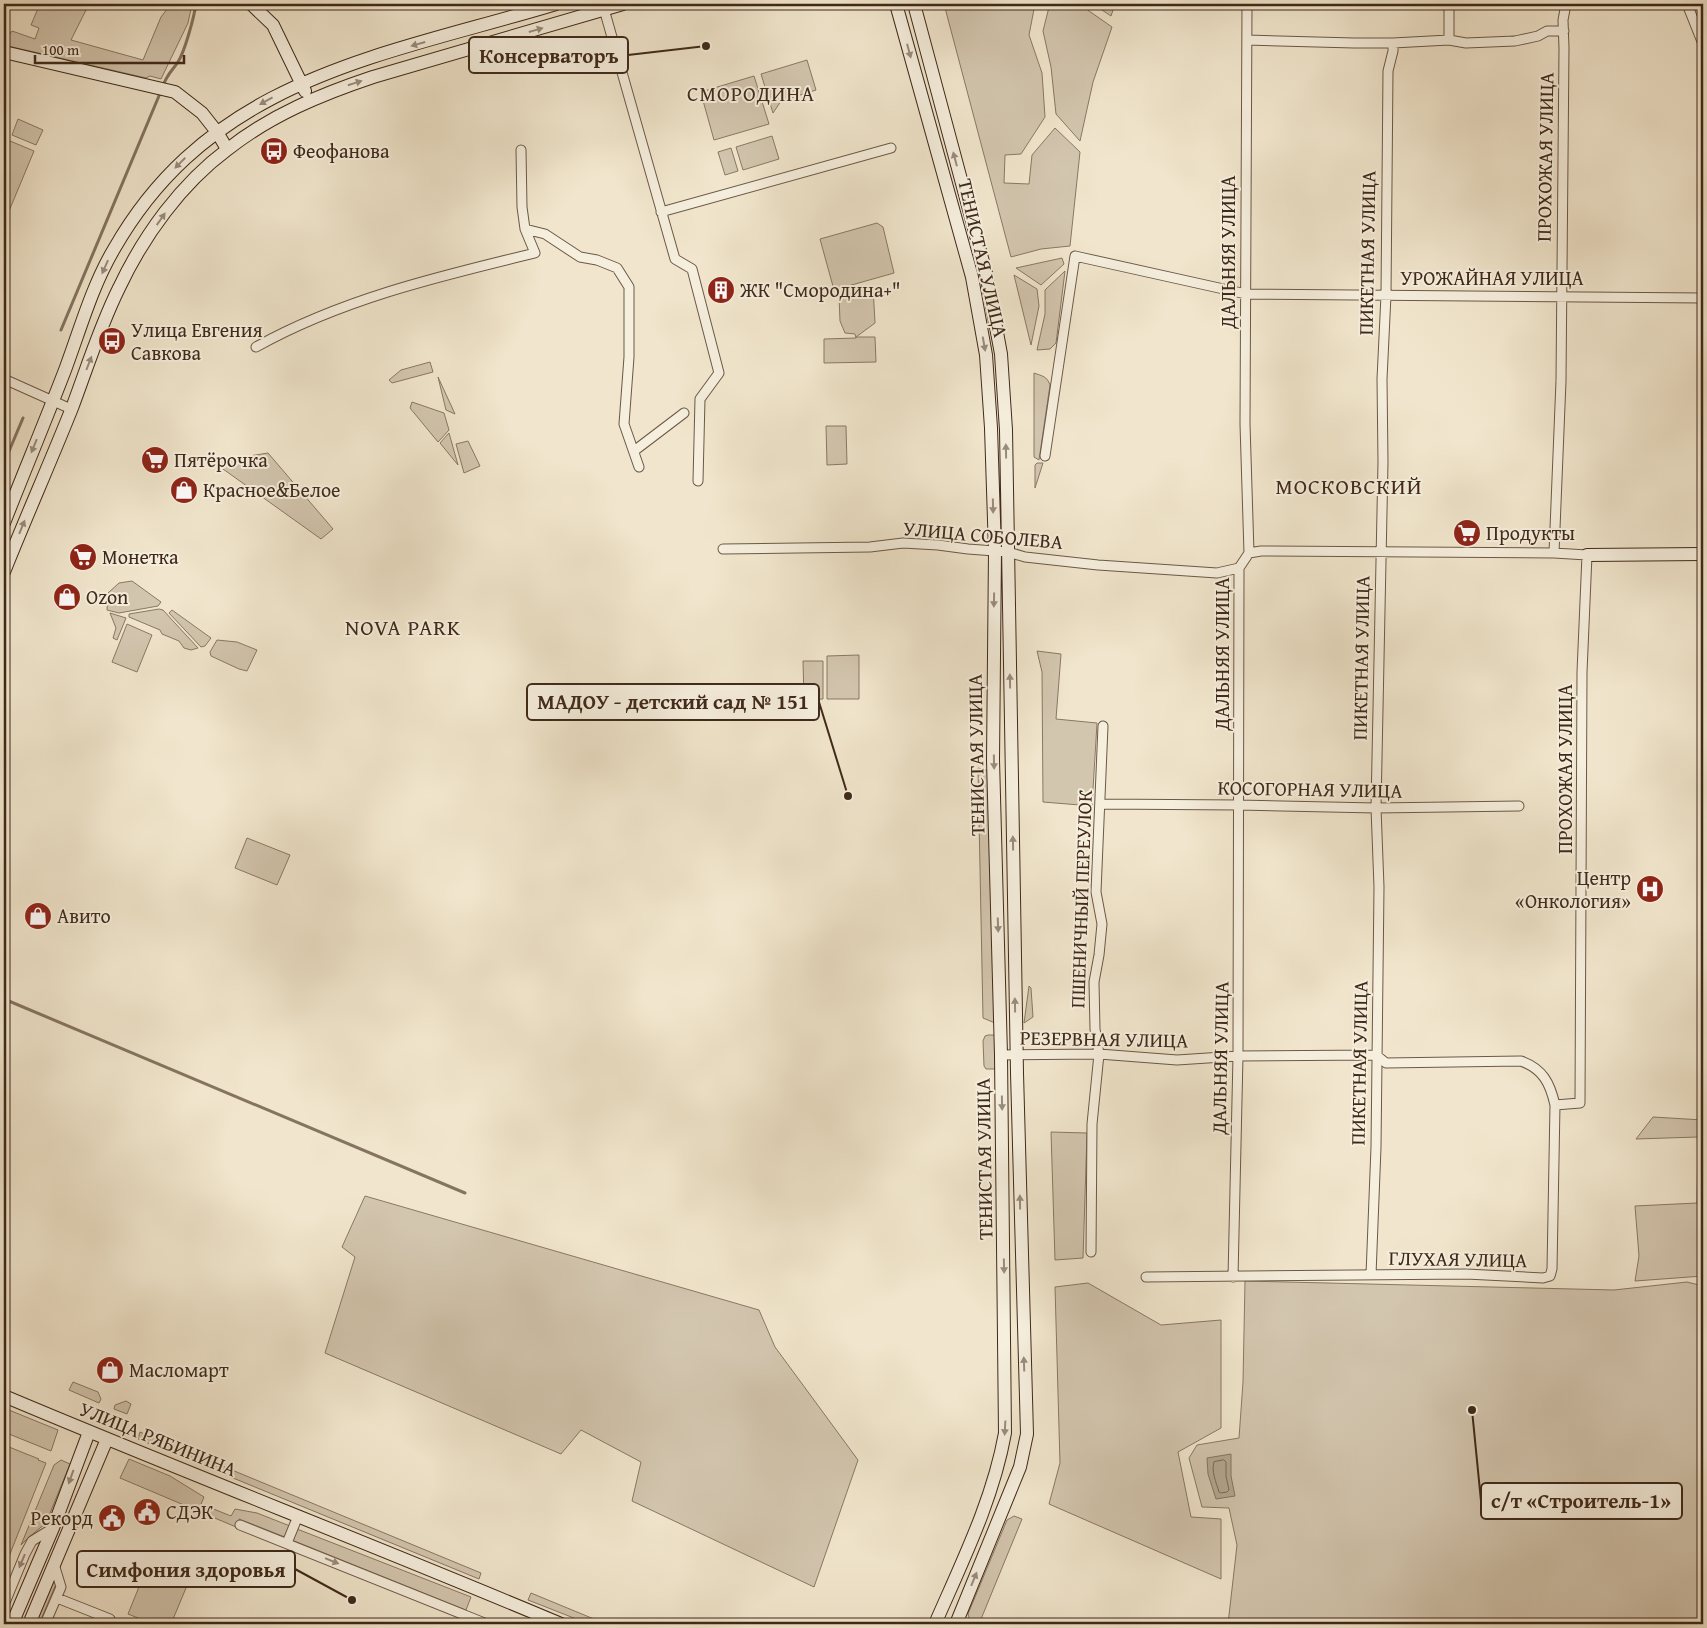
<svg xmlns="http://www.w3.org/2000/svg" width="1707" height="1628" font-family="'Gentium Book Plus',serif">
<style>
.green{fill:#d3c6af;stroke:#897864}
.water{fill:#b4a690;stroke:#857461}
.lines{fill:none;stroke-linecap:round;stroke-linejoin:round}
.shore{stroke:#7a6855;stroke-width:1}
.stream{stroke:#857461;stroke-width:3}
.street-casing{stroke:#6c5847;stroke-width:11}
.secondary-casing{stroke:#3f291a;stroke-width:14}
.street{stroke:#f6efde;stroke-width:9}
.secondary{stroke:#f6efde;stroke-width:12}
.oneway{fill:#9a8c7c}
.labels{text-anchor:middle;stroke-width:4;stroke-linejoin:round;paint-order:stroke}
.poi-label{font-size:20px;fill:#3f291a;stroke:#f6efde;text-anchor:start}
.street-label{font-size:20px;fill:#3f291a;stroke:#f6efde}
.neighbourhood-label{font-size:21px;letter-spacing:1px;fill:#3f291a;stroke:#f6efde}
.quarter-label{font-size:22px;letter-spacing:1px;fill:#3f291a;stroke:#f6efde}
.leader{fill:none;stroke:#3f291a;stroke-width:2}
.callout-dot{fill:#3f291a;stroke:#f6efde;stroke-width:2}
.callout{fill:#f6efde;stroke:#3f291a;stroke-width:2}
.callout-label{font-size:21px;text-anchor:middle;font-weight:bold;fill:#3f291a}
</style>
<rect width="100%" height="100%" fill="#f1e6cd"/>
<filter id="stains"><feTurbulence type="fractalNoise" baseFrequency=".004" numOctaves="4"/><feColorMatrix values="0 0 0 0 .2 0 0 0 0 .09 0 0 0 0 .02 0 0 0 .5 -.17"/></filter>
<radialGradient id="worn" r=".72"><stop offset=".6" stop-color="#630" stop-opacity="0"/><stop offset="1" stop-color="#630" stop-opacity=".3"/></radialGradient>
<path class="green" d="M 44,4 L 89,4 L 71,40 L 143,60 L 161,17 L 171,4 L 192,4 L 188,23 L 161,79 L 150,76 L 146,78 L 8,46 L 5,41 L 12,31 L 35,39 L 39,28 L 31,25 L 39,6 L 48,9 L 49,6 Z
M 944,4 L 1035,4 L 1029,35 L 1042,73 L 1045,117 L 1021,154 L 1005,155 L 1004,183 L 1029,184 L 1032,155 L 1055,128 L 1080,152 L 1070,246 L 1041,249 L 1011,257 Z
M 1054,4 L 1079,4 L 1112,27 L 1093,82 L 1080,141 L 1056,114 L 1051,67 L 1043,31 L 1049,7 Z
M 1093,4 L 1115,4 L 1111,16 Z
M 807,60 L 816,90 L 781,101 L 773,113 L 761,74 Z
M 754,76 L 769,124 L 714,140 L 702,97 L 704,91 Z
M 18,119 L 43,130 L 36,145 L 12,135 Z
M 772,136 L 779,159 L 743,170 L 736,147 Z
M 10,141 L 34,151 L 4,223 L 4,154 Z
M 731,148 L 738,171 L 725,175 L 718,152 Z
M 877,223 L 883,227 L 894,273 L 834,290 L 820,239 Z
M 1062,258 L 1064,264 L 1041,285 L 1016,268 Z
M 1065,271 L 1056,343 L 1050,349 L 1037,350 L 1045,314 L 1045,290 Z
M 1014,275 L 1037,289 L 1039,306 L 1031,345 Z
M 873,287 L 875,323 L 856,337 L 875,337 L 876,362 L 824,363 L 824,339 L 856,338 L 855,334 L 845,333 L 840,321 L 839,296 Z
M 430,362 L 433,372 L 392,383 L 389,380 L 401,370 Z
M 1034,373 C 1042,376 1047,376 1050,385 L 1039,460 L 1034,457 Z
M 438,377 L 455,414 L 446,410 Z
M 412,402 L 444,413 L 449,430 L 438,442 L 410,408 Z
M 826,426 L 846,426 L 847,464 L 827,465 Z
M 449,433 L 458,465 L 440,443 Z
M 468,441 L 480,466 L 464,473 L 456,444 Z
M 268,453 L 333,529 L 321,539 L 216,464 L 219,461 Z
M 1037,463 L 1043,463 L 1035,488 L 1035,465 Z
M 132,581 L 161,602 L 158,606 L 119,613 L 107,610 L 108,593 L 119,583 Z
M 159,609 L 163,610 L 198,648 L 191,650 L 184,648 L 179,641 L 162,634 L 160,630 L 129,617 L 129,614 Z
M 172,610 L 211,638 L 205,646 L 201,647 L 169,613 Z
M 110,613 L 126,618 L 117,640 L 113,638 L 116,628 Z
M 127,624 L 152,635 L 137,672 L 112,662 Z
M 217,640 L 237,642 L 257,650 L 247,671 L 239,669 L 211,656 L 210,652 Z
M 1037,651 L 1061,654 L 1056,719 L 1097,723 L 1092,806 L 1043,802 L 1042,672 Z
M 859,655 L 859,699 L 827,699 L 827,656 Z
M 803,661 L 823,661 L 823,699 L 804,700 Z
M 978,768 L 989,771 L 995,1023 L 983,1018 Z
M 247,838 L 290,855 L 277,885 L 235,868 Z
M 1029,986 L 1031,988 L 1033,1017 L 1024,1023 Z
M 988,1035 L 996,1035 L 997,1069 L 986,1069 L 984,1066 L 983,1041 L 985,1036 Z
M 1653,1117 L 1703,1120 L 1703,1276 L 1635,1281 L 1639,1256 L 1635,1206 L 1697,1203 L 1698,1137 L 1636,1139 Z
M 1051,1132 L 1087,1133 L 1083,1258 L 1055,1260 Z
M 365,1196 L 759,1310 L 775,1347 L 858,1460 L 814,1587 L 632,1501 L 641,1462 L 581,1430 L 561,1454 L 325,1353 L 355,1257 L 342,1247 Z
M 1245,1281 L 1614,1290 L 1687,1282 L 1703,1286 L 1703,1624 L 1228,1624 L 1237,1545 L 1229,1508 L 1202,1507 L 1189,1458 L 1197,1445 L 1239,1438 L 1243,1382 Z
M 1088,1283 L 1161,1325 L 1221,1320 L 1221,1428 L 1178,1452 L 1191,1517 L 1221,1519 L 1221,1579 L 1049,1504 L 1060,1463 L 1055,1287 Z
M 73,1382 L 98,1392 L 101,1399 L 99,1403 L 69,1390 Z
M 126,1401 L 131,1404 L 127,1414 L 114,1409 L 115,1405 Z
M 4,1408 L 58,1430 L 51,1451 L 4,1432 Z
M 140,1432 L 481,1573 L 479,1579 L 138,1439 Z
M 4,1445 L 39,1459 L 38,1460 L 46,1463 L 4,1569 Z
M 129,1459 L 170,1476 L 204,1497 L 201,1504 L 231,1516 L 235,1509 L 257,1513 L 290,1526 L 285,1537 L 239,1519 L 236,1527 L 120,1478 Z
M 61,1460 L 70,1464 L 46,1523 L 28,1538 L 21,1545 L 54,1465 Z
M 1014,1516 L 1022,1519 L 979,1624 L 970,1621 L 968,1614 L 1007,1520 Z
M 297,1529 L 471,1597 L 466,1610 L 292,1540 Z
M 154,1568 L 183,1580 L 186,1588 L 171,1624 L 153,1624 L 128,1614 L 145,1572 Z
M 54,1578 L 56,1584 L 39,1624 L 34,1624 Z
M 531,1593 L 606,1624 L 589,1624 L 528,1600 Z"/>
<path class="water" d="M 1231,1454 L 1231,1476 L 1235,1496 L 1216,1499 L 1208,1474 L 1207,1458 Z"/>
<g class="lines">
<path class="shore" d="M 1224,1460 L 1226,1462 L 1226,1476 L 1229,1490 L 1227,1492 L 1221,1493 L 1219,1492 C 1216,1482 1211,1471 1214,1462 Z"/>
<path class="stream" d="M 163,86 C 167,74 172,71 178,62 C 185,51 194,17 196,4
M 61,330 L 161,91
M 4,463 L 23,418
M 4,999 L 465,1193"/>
<g class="street-casing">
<path id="street" d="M 1449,4 L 1449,40
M 1687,4 L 1703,44
M 604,9 L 675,259 L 692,269 L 719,373 L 700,399 L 698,481
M 1247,40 L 1354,43 L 1393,43 L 1449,40 L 1466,43 L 1515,41 L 1538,36 L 1547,31 L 1564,31
M 661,212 L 891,148
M 525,229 L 545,234 L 580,257 L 597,260 L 617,268 L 629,287 L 629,357 L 624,424 L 639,467
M 256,347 C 342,299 440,276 535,253 L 525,229 L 522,207 L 521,150
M 4,379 L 71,409
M 634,451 L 684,413
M 1045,456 L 1075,256 L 1246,294 L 1703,298
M 723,549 L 870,547 L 903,543 L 938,545 L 968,549 L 1008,552 L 1025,557 L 1098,565 L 1217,573 L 1239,568
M 1249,553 L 1261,551 L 1554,553 L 1587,555 L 1582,672 L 1580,1103 L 1555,1105
M 1554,553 L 1561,381 L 1564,48 L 1563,20 L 1566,4
M 1101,804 L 1239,805 L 1376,808 L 1519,806
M 1001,1055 L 1099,1054 L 1177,1060 L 1238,1056 L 1376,1055 L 1386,1063 L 1521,1061 C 1543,1069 1550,1083 1555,1105 L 1552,1269 L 1550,1276 L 1543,1278 L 1466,1274 L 1146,1277
M 1091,1252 L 1092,1124 L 1099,1054 L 1095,1029 L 1094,982 L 1099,955 L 1102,924 L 1096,892 L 1103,726
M 1371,1275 L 1376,1147 L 1379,887 L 1376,808 L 1383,462 L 1382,379 L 1386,295 L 1388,71 L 1393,51 L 1393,43
M 1233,1277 L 1238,1056 L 1239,568 L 1249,553 L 1245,424 L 1247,4
M 240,1525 L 487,1624
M 287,1543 L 298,1516
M 57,1598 L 110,1619
M 4,1605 L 25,1554 L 32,1541 L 53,1528
M 45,1624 L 61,1587 L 54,1564"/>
</g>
<g class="secondary-casing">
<path id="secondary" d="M 251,4 L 273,25 L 305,91
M 896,4 L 972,277 L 986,355 L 991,428 L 995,551 L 993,760 L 1001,1055 L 1005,1433 C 993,1500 962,1562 935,1624
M 914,4 L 986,273 L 1001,354 L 1006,430 L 1017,1073 L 1027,1434 L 1020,1467 L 956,1624
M 4,52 L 175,92 L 202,113 L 217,132 L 227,149
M 4,523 C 24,472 45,422 65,370 C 80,330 92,286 114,249 C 212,77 384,56 556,4
M 1587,555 L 1703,554
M 4,572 C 26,517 50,463 72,408 C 87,368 100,326 119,288 C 144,235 181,184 228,149 C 271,115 322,94 373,77 L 623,4
M 4,1396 C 189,1474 376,1546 561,1624
M 12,1624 L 53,1528 L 89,1432
M 29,1624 L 107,1439"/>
</g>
<use href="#street" class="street"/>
<use href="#secondary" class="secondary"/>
</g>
<defs><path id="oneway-solid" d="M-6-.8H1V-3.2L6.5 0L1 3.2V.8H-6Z" transform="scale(1.25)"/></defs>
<g class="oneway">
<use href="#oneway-solid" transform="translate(536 30) rotate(-16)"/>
<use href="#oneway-solid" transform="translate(418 44) rotate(164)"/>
<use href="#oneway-solid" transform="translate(909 51) rotate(75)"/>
<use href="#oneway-solid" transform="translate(355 83) rotate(-18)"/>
<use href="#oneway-solid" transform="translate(266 101) rotate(151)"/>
<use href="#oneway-solid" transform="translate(955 159) rotate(-105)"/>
<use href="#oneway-solid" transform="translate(180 163) rotate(135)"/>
<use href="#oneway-solid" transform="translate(161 219) rotate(-55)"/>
<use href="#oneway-solid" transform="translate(105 267) rotate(114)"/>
<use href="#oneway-solid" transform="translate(984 344) rotate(80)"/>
<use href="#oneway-solid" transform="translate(89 363) rotate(-69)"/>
<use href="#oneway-solid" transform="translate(34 446) rotate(112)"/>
<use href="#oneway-solid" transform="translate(1006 451) rotate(-91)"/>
<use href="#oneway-solid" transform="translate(993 506) rotate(89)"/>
<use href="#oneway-solid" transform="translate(22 527) rotate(-68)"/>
<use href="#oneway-solid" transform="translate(994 600) rotate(91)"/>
<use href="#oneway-solid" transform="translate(1010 681) rotate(-91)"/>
<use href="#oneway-solid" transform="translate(994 762) rotate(89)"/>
<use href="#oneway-solid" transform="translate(1013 843) rotate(-91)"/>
<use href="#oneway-solid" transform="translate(998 925) rotate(88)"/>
<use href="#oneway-solid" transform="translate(1015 1005) rotate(-91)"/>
<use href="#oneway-solid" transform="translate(1002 1103) rotate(89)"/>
<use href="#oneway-solid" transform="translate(1020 1202) rotate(-91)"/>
<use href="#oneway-solid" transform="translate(1004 1266) rotate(89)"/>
<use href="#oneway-solid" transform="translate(1024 1364) rotate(-92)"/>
<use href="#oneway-solid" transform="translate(1005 1428) rotate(93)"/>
<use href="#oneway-solid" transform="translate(71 1477) rotate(110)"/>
<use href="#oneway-solid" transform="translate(22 1561) rotate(113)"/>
<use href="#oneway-solid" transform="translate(332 1561) rotate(22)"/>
<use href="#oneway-solid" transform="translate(974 1579) rotate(-68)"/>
</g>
<defs>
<g id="bus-disc" transform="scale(1.4375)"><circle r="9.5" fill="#8f2418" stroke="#f6efde"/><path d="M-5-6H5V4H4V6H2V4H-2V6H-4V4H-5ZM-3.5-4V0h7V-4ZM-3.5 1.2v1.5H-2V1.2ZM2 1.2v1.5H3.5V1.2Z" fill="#fff"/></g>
<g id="building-disc" transform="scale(1.4375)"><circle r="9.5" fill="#8f2418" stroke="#f6efde"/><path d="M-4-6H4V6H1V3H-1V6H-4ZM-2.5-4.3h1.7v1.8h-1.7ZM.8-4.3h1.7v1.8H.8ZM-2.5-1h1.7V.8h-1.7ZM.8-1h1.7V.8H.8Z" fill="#fff"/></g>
<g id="supermarket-disc" transform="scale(1.4375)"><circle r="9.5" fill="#8f2418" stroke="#f6efde"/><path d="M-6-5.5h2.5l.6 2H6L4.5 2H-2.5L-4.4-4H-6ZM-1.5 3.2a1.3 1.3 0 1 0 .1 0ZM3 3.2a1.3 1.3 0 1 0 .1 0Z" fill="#fff"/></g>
<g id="shop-disc" transform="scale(1.4375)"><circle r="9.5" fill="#8f2418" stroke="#f6efde"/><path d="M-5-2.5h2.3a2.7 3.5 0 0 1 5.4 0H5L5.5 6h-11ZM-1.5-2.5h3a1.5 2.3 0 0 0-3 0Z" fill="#fff"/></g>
<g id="hospital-disc" transform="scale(1.4375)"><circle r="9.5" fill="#8f2418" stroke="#f6efde"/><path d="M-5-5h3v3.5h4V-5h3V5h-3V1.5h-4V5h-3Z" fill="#fff"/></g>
<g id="civic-disc" transform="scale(1.4375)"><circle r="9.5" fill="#8f2418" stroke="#f6efde"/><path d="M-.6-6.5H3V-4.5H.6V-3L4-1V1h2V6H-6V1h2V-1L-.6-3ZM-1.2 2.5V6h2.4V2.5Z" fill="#fff"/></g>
</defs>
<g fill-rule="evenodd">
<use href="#bus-disc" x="274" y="151"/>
<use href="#building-disc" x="721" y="290"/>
<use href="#bus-disc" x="112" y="341"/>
<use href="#supermarket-disc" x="155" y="460"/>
<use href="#shop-disc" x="184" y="490"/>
<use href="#supermarket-disc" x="1467" y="533"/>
<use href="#supermarket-disc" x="83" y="557"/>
<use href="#shop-disc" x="67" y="597"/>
<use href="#hospital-disc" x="1650" y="889"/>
<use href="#shop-disc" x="38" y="916"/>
<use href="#shop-disc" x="110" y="1370"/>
<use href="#civic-disc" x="147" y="1512"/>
<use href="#civic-disc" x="112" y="1518"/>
</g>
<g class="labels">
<g class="poi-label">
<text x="293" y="158">Феофанова</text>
<text x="740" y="297">ЖК "Смородина+"</text>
<text x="131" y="337">Улица Евгения<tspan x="131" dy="23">Савкова</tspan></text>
<text x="174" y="467">Пятёрочка</text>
<text x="203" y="497">Красное&amp;Белое</text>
<text x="1486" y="540">Продукты</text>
<text x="102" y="564">Монетка</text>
<text x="86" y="604">Ozon</text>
<text x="1631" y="885" text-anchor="end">Центр<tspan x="1631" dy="23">«Онкология»</tspan></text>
<text x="57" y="923">Авито</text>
<text x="129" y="1377">Масломарт</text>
<text x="166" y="1519">СДЭК</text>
<text x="93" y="1525" text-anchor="end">Рекорд</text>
</g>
<g class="street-label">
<text transform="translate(1545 157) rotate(-89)" y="7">ПРОХОЖАЯ УЛИЦА</text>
<text transform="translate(1228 252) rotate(-90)" y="7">ДАЛЬНЯЯ УЛИЦА</text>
<text transform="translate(1367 253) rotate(-89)" y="7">ПИКЕТНАЯ УЛИЦА</text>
<text transform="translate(983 258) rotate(77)" y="7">ТЕНИСТАЯ УЛИЦА</text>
<text x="1492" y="285">УРОЖАЙНАЯ УЛИЦА</text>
<text transform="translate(983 535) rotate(5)" y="7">УЛИЦА СОБОЛЕВА</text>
<text transform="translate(1222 654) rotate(-90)" y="7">ДАЛЬНЯЯ УЛИЦА</text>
<text transform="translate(1361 658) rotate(-89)" y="7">ПИКЕТНАЯ УЛИЦА</text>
<text transform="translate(976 755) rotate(-91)" y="7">ТЕНИСТАЯ УЛИЦА</text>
<text transform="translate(1565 769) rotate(-90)" y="7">ПРОХОЖАЯ УЛИЦА</text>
<text transform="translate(1310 789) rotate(1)" y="7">КОСОГОРНАЯ УЛИЦА</text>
<text transform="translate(1081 899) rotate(-88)" y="7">ПШЕНИЧНЫЙ ПЕРЕУЛОК</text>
<text transform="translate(1104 1039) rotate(1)" y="7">РЕЗЕРВНАЯ УЛИЦА</text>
<text transform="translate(1220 1058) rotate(-89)" y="7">ДАЛЬНЯЯ УЛИЦА</text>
<text transform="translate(1359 1063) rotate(-89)" y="7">ПИКЕТНАЯ УЛИЦА</text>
<text transform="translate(984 1159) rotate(-91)" y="7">ТЕНИСТАЯ УЛИЦА</text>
<text transform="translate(1458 1259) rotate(1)" y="7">ГЛУХАЯ УЛИЦА</text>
<text transform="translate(158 1439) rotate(22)" y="7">УЛИЦА РЯБИНИНА</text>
</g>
<g class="neighbourhood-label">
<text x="751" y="101">СМОРОДИНА</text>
</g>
<g class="quarter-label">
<text x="1349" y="494">МОСКОВСКИЙ</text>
<text x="403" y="635">NOVA PARK</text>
</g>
</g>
<path class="leader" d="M706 46L628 55M848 796L819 702M1472 1410L1481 1501M352 1600L295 1569"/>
<g class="callout-dot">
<circle cx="706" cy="46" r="5"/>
<circle cx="848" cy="796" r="5"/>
<circle cx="1472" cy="1410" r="5"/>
<circle cx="352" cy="1600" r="5"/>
</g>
<g class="callout">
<rect x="469" y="37" width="159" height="36" rx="5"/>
<rect x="527" y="684" width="292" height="36" rx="5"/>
<rect x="1481" y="1483" width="201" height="36" rx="5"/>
<rect x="77" y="1551" width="218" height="36" rx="5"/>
</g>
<g class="callout-label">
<text x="549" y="63">Консерваторъ</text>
<text x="673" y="709">МАДОУ - детский сад № 151</text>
<text x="1581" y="1508">с/т «Строитель-1»</text>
<text x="186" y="1577">Симфония здоровья</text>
</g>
<rect width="1707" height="1628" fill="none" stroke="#f1e6cd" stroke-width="20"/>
<rect x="5" y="5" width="1697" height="1618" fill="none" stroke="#3f291a" stroke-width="2.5"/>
<rect x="10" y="10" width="1687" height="1608" fill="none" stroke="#3f291a"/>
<path d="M35 55v8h149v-8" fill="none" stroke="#3f291a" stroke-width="2.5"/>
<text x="42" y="55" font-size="15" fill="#3f291a" stroke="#f6efde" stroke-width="4" paint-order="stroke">100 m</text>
<rect width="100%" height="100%" filter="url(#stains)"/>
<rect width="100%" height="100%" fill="url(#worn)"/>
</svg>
